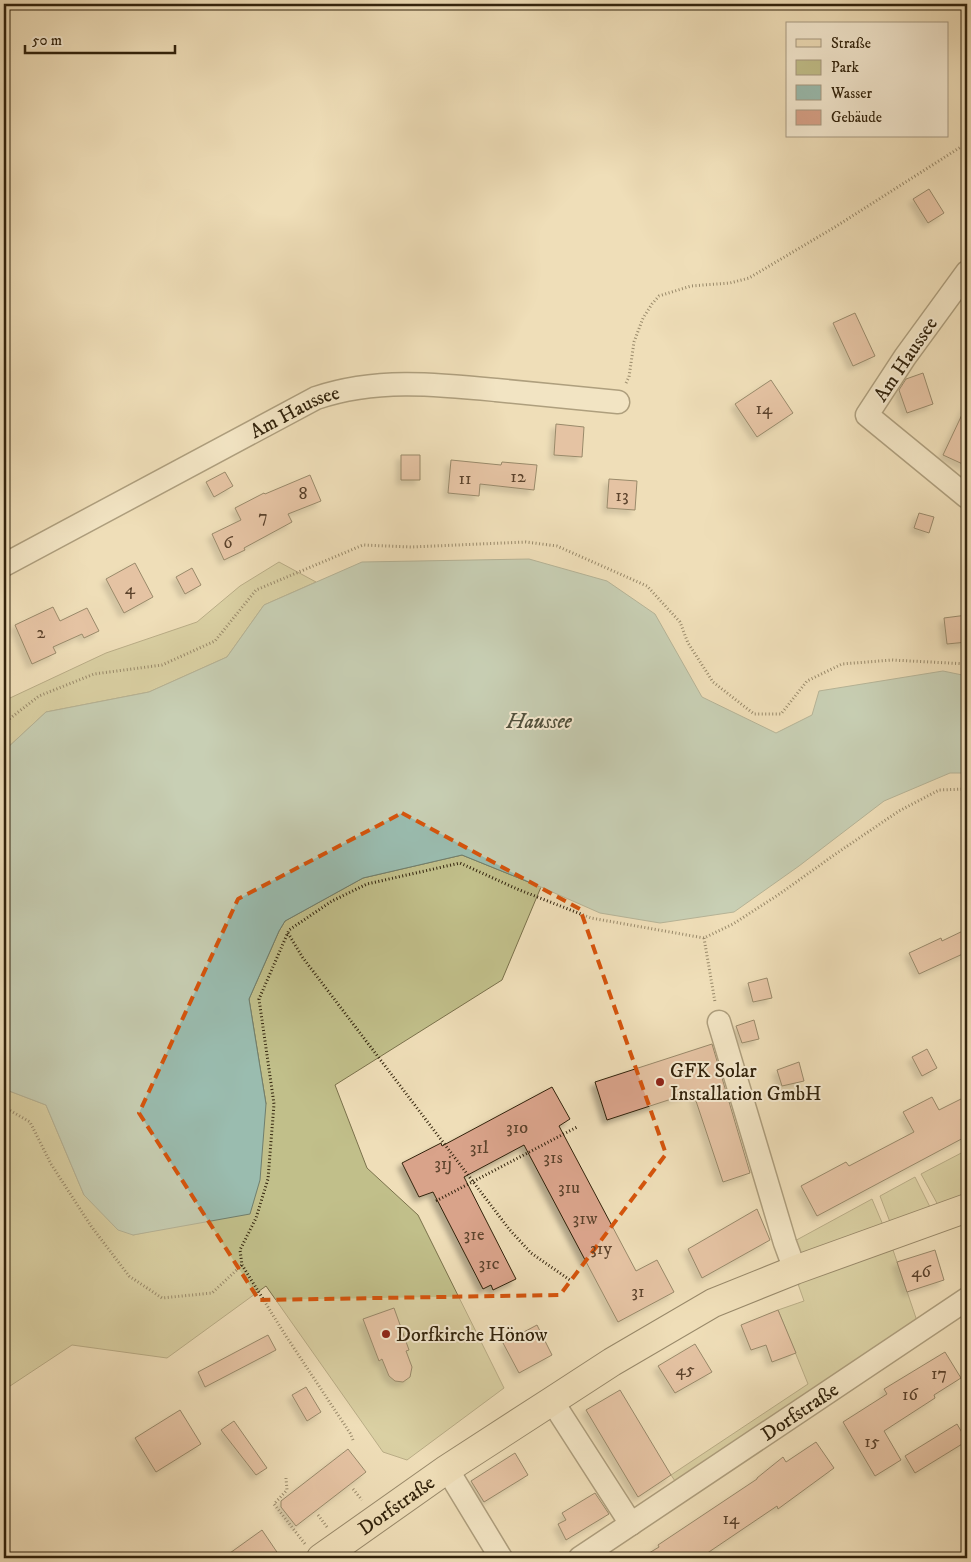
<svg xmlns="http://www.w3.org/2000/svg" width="971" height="1562" font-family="'IM FELL DW Pica',serif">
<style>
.green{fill:#c1bf8a;stroke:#7a714b}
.water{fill:#9abcaf;stroke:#707f6e}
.building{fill:#d9a38a;stroke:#32230c;filter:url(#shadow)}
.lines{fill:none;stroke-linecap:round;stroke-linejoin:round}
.minor-casing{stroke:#615237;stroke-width:25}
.major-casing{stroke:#32230c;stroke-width:30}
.path{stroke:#32230c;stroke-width:3;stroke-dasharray:1 2.5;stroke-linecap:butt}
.minor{stroke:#f5ead1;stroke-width:22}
.major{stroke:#efdeb8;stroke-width:28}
.marked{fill:none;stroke:#d6540c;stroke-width:4;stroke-dasharray:10 6;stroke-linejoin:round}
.poi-dot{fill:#8f2418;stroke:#f5ead1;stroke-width:2}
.labels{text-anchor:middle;stroke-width:4;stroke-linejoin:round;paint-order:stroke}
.number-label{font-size:18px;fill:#5c432c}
.street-label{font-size:20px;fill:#32230c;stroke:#f5ead1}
.poi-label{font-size:20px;fill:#32230c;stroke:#f5ead1;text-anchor:start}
.water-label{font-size:21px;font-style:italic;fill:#51513d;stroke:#f5ead1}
</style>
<defs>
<filter id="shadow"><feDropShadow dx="-4.5" dy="4.5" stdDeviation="2.5" flood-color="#0004"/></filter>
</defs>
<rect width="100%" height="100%" fill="#efdeb8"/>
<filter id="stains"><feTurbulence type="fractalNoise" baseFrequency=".004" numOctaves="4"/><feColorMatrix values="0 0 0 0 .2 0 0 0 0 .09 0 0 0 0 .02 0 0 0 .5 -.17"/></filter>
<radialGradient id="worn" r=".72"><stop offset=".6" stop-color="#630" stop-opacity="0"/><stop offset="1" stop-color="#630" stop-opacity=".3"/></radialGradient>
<path class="green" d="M 279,562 L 316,582 L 264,605 L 227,657 L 149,692 L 46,712 L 4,751 L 4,704 L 10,698 L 106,653 L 197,622 L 240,586 Z
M 462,855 L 541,887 L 502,980 L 335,1085 L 367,1168 L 418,1215 L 504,1388 L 407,1460 L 383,1452 L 266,1286 L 167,1358 L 72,1345 L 4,1390 L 4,1089 L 46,1105 L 84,1195 L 133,1235 L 161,1229 L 266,1104 L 249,999 L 279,931 L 285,921 L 363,878 Z
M 967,1150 L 967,1195 L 938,1205 L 921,1174 Z
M 915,1177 L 930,1207 L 890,1222 L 880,1196 Z
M 872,1199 L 883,1225 L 797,1257 L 791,1243 Z
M 892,1247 L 917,1321 L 677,1484 L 671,1475 L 808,1384 L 778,1310 L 804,1301 L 797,1281 Z"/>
<path class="water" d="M 529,559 L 607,581 L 655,614 L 702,697 L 776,733 L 812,715 L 819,691 L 943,671 L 967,676 L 967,773 L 950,773 L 884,801 L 799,866 L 734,912 L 660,923 L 600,913 L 541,887 L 462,855 L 363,878 L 285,921 L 279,931 L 249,999 L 266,1104 L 260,1180 L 250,1214 L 133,1235 L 118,1230 L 84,1195 L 46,1105 L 4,1089 L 4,751 L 46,712 L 149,692 L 227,657 L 264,605 L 362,562 Z"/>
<path class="building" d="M 929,189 L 944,213 L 928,223 L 913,199 Z
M 855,313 L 875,356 L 853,366 L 833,323 Z
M 923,373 L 933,404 L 907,413 L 899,390 L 906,379 Z
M 771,380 L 793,413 L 757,437 L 735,404 Z
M 967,404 L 967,466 L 943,455 Z
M 556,424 L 584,427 L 582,457 L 554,455 Z
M 401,455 L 420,455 L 420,480 L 401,480 Z
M 451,460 L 501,465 L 502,462 L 537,465 L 534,490 L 480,484 L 479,496 L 448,493 Z
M 225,472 L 233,486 L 214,497 L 206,482 Z
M 310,475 L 321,501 L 288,514 L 292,522 L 244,548 L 245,550 L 224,560 L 212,534 L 241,520 L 235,508 L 264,493 L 265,494 Z
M 609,479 L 637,481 L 635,510 L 607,508 Z
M 919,513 L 934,517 L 929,533 L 914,528 Z
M 135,563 L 153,597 L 124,613 L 106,579 Z
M 192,568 L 201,585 L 185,594 L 176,577 Z
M 53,607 L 60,621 L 87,608 L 99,631 L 84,638 L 82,634 L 53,647 L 56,653 L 32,664 L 15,625 Z
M 967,615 L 967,642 L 947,644 L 944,618 Z
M 967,929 L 967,952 L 919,974 L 909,953 L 941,938 L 942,941 Z
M 767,978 L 772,998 L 753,1002 L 748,983 Z
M 754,1020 L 759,1039 L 742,1043 L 736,1026 Z
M 712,1044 L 750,1173 L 723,1182 L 693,1092 L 607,1120 L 595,1082 Z
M 927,1049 L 937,1068 L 922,1076 L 912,1057 Z
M 799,1062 L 804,1081 L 782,1086 L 777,1070 Z
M 552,1087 L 570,1119 L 559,1126 L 636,1271 L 657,1260 L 674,1292 L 618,1322 L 524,1145 L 464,1177 L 516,1279 L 493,1290 L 491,1285 L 483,1289 L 433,1192 L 419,1197 L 402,1163 L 441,1143 L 442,1146 Z
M 967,1096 L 967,1136 L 817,1216 L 801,1186 L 846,1162 L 849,1166 L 914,1132 L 903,1112 L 932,1097 L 939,1110 Z
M 757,1209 L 770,1240 L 702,1278 L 688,1249 Z
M 935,1250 L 944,1280 L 907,1292 L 897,1262 Z
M 394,1308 L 409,1350 L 406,1351 L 412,1367 L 410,1377 L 403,1382 L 395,1381 L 389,1376 L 382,1359 L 379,1361 L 363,1319 Z
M 778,1310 L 796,1353 L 772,1362 L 766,1345 L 751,1350 L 741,1325 Z
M 537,1325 L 552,1355 L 519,1373 L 503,1343 Z
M 268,1335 L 276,1350 L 205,1387 L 198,1372 Z
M 695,1344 L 712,1372 L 675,1393 L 658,1366 Z
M 945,1352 L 961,1378 L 934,1395 L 935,1398 L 884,1431 L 901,1460 L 875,1476 L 843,1422 L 887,1394 L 884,1389 Z
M 306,1387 L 321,1412 L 307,1421 L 292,1395 Z
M 620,1390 L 671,1475 L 638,1497 L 586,1410 Z
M 180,1410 L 201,1444 L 156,1472 L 135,1438 Z
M 234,1421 L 267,1468 L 256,1475 L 221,1430 Z
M 957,1424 L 967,1441 L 915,1473 L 905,1456 Z
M 816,1442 L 834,1468 L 778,1509 L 777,1506 L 700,1558 L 641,1558 L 659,1547 L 658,1545 L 757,1479 L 757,1478 L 783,1457 L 786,1462 Z
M 348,1449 L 366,1472 L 296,1526 L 281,1507 L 281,1501 Z
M 515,1453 L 528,1475 L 484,1502 L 471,1481 Z
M 595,1493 L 609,1514 L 566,1540 L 558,1524 L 566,1520 L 562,1513 Z
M 262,1530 L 281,1558 L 223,1558 Z"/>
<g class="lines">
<g class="minor-casing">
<g id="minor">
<path d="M 967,272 L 905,357 L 867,415 L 967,497"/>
<path id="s1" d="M 4,565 L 316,398 C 375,378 435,384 496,390 C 537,394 577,398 618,402"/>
<path d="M 719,1022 L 785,1243 L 795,1270"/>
<path d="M 552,1401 L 631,1524"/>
<path d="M 447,1469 L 501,1558"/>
<path id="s2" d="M 580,1558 L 967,1299"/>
</g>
</g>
<g class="major-casing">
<g id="major">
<path id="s3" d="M 321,1558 L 447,1469 L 552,1401 L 612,1362 L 713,1303 L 795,1270 L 967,1208"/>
</g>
</g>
<path class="path" d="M 626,383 L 629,377 L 634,342 L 643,318 L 652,304 L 659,296 L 691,286 L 730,283 L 749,278 L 835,227 L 967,143
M 4,723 L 39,696 L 94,674 L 162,665 L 215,641 L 256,590 L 363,545 L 411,547 L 526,542 L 557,546 L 647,586 L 680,622 L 688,643 L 713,682 L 754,714 L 781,714 L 807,681 L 842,664 L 892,660 L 967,664
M 288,933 L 303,958 L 509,1229 L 531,1253 L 570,1280
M 704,938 L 715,1002
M 4,1107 L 30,1122 L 51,1164 L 91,1226 L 129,1276 L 162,1298 L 212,1293 L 242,1265
M 436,1201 L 577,1127
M 353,1440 L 350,1433 L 284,1333 L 242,1265 L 240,1250 L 256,1218 L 268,1179 L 274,1104 L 259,999 L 289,930 L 332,901 L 367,884 L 460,863 L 517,889 L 591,918 L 704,938 L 733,924 L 778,895 L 837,853 L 899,811 L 939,790 L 967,789
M 286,1478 L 287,1490 L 274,1504 L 305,1544
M 353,1489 L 362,1500
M 318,1515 L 327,1527"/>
<use href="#minor" class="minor"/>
<use href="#major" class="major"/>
</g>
<path d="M0 0H971V1562H0ZM 402,813 L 580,909 L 666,1154 L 560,1295 L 259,1300 L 139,1113 L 238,899 Z" fill="#efdeb8" fill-opacity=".55" fill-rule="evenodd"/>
<path class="marked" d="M 402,813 L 580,909 L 666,1154 L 560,1295 L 259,1300 L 139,1113 L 238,899 Z"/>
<g class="poi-dot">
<circle cx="660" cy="1082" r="5"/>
<circle cx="386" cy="1334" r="5"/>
</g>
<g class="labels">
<g class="number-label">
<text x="764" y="414">14</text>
<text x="518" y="482">12</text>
<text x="465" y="484">11</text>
<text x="303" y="499">8</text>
<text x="622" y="501">13</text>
<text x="263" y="522">7</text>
<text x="228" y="548">6</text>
<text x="130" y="594">4</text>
<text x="41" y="638">2</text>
<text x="517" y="1133">31o</text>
<text x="479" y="1153">31l</text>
<text x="553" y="1163">31s</text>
<text x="443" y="1169">31j</text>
<text x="569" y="1193">31u</text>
<text x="585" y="1224">31w</text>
<text x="474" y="1240">31e</text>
<text x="601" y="1254">31y</text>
<text x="489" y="1269">31c</text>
<text x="921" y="1277">46</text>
<text x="638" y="1297">31</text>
<text x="685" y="1375">45</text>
<text x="939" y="1379">17</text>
<text x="910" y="1400">16</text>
<text x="872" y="1447">15</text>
<text x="731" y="1524">14</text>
</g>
<g class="street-label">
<text transform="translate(905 359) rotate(-56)" y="7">Am Haussee</text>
<text dy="7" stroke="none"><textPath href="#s1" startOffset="329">Am Haussee</textPath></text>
<text dy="7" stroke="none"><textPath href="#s2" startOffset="264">Dorfstraße</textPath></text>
<text dy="7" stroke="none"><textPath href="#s3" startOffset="92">Dorfstraße</textPath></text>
</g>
<g class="poi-label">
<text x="670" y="1077">GFK Solar<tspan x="670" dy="23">Installation GmbH</tspan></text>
<text x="396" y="1341">Dorfkirche Hönow</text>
</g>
<g class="water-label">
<text x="539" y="728">Haussee</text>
</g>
</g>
<rect width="971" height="1562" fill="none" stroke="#efdeb8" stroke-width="20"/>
<rect x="5" y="5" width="961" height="1552" fill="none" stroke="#32230c" stroke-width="2.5"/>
<rect x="10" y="10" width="951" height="1542" fill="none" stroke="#32230c"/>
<rect x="786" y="22" width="162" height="115" fill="#f5ead1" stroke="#a79a82"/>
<rect x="796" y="39" width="25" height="8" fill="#efdeb8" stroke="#a79a82"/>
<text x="831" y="48" font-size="15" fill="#32230c">Straße</text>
<rect x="796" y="60" width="25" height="15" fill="#c1bf8a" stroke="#a79a82"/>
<text x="831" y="72" font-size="15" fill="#32230c">Park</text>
<rect x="796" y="85" width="25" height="15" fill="#9abcaf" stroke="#a79a82"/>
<text x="831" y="98" font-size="15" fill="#32230c">Wasser</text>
<rect x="796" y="110" width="25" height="15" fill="#d9a38a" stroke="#a79a82"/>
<text x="831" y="122" font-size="15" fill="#32230c">Gebäude</text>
<path d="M25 45v8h150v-8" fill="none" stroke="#32230c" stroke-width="2.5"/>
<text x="32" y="45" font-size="15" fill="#32230c" stroke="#f5ead1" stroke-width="4" paint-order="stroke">50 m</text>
<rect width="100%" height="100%" filter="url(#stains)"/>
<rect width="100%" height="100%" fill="url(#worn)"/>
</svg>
